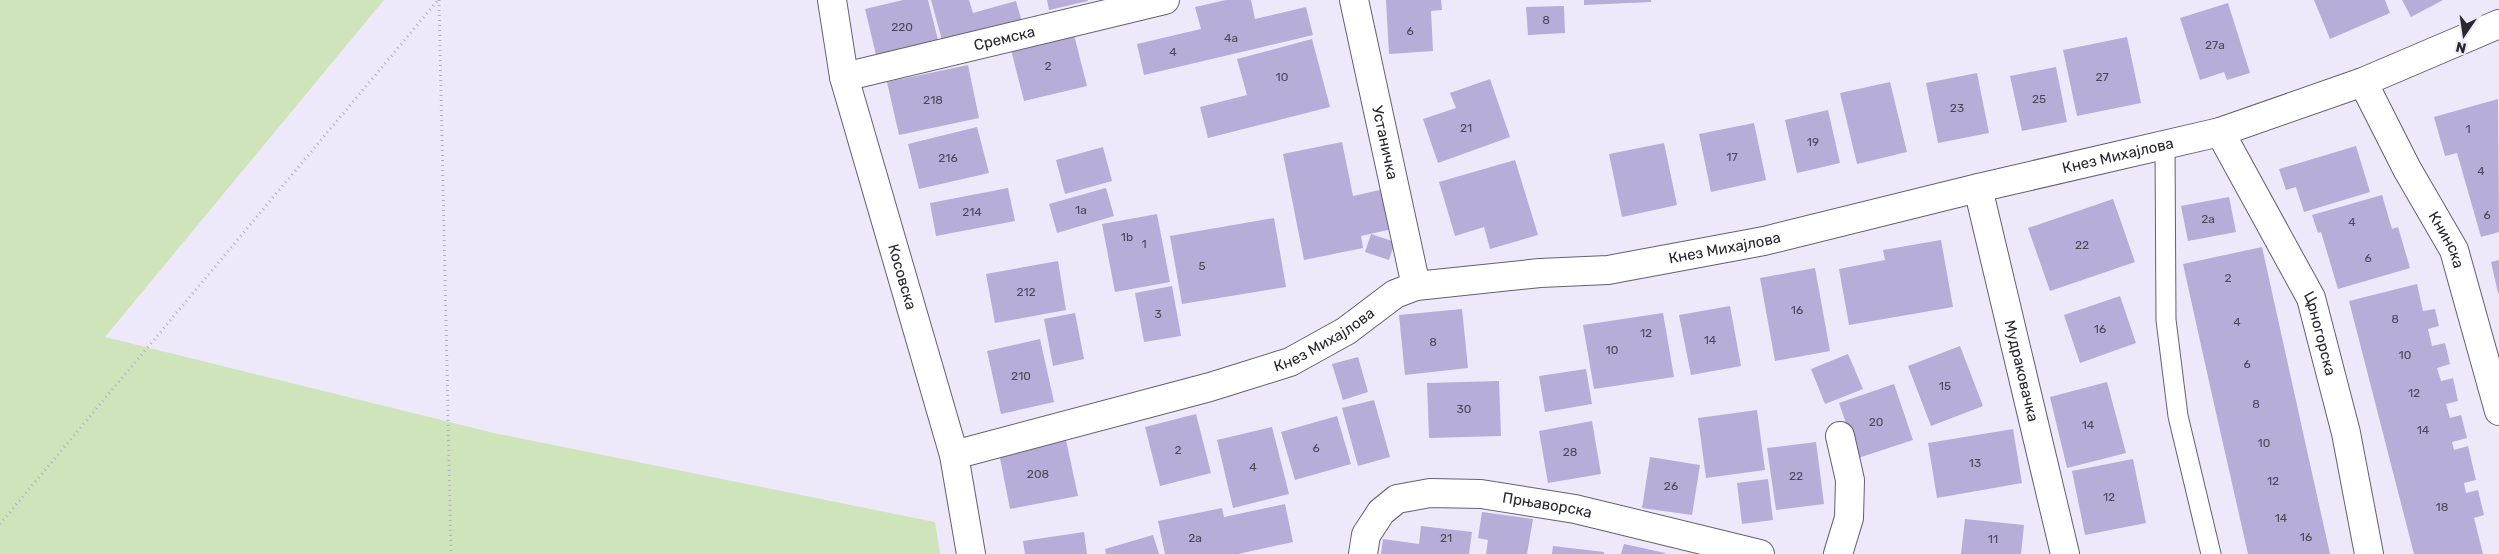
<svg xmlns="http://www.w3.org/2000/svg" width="2499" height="554" font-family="Rubik,sans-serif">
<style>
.green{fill:#d0e4bb}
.building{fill:#b6add8}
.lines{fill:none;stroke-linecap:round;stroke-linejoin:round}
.service-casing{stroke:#63606f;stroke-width:21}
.minor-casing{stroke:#63606f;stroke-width:30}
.path{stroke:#b2afbd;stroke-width:3;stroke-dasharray:1 4;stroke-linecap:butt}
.service{stroke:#fff;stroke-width:19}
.minor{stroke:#fff;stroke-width:28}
.labels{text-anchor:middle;stroke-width:4;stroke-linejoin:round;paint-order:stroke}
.number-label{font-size:12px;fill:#4c4858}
.street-label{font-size:15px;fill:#28272d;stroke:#ede9fb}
</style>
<rect width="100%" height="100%" fill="#ede9fb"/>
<path class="green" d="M 0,0 L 384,0 L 105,337 L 494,433 L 935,522 L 940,554 L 0,554 Z"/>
<path class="building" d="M 903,0 L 928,0 L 939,44 L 877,59 L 865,9 Z
M 931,0 L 969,0 L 973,13 L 1016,1 L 1022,22 L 943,44 Z
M 1047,0 L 1088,0 L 1088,1 L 1049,10 Z
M 1226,0 L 1251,0 L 1255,19 L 1306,7 L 1313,35 L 1144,75 L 1137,44 L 1201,29 L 1195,7 Z
M 1386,0 L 1441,0 L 1442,10 L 1431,11 L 1433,51 L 1389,54 Z
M 1584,0 L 1651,0 L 1651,2 L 1584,5 Z
M 2314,0 L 2385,0 L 2390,13 L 2330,39 Z
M 2402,0 L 2443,0 L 2411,17 Z
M 2228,3 L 2250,73 L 2227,80 L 2224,72 L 2200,80 L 2180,18 Z
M 1564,6 L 1565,33 L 1528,35 L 1526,7 Z
M 1073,31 L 1087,86 L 1024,101 L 1010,46 Z
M 2127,37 L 2141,103 L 2077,116 L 2063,50 Z
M 1312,39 L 1330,107 L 1208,138 L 1200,107 L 1247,95 L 1237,59 Z
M 968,65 L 979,118 L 899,135 L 887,82 Z
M 2056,67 L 2067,122 L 2022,131 L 2010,76 Z
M 1977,73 L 1989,133 L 1938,143 L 1926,83 Z
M 1490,79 L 1510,137 L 1438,163 L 1423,119 L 1456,108 L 1450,93 Z
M 1890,82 L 1907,152 L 1857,164 L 1840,93 Z
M 2498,99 L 2499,232 L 2481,237 L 2457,153 L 2445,156 L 2434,117 Z
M 1828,110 L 1840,163 L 1797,173 L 1785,120 Z
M 1754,123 L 1766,180 L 1711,192 L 1699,134 Z
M 977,127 L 989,173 L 919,189 L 908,144 Z
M 1342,142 L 1353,196 L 1384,189 L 1392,229 L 1361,236 L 1363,248 L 1304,260 L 1283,154 Z
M 1664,143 L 1677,205 L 1622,217 L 1609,154 Z
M 2356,146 L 2370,192 L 2304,212 L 2296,187 L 2286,190 L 2279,169 Z
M 1103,147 L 1112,181 L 1065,194 L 1056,160 Z
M 1515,160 L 1538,235 L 1490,249 L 1484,227 L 1455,236 L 1439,182 Z
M 1008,188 L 1015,221 L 936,236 L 930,203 Z
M 1106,188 L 1114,216 L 1057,233 L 1049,204 Z
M 2382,195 L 2392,229 L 2398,227 L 2410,268 L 2338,289 L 2321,232 L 2318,233 L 2312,215 Z
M 2229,197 L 2236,232 L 2188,241 L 2181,206 Z
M 2113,199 L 2135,262 L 2050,291 L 2028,228 Z
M 1157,214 L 1170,282 L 1115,292 L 1102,224 Z
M 1274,218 L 1286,287 L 1182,304 L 1170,236 Z
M 1371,234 L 1395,242 L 1389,260 L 1365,252 Z
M 1941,240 L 1953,307 L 1849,325 L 1839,269 L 1885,260 L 1883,250 Z
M 2262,247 L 2308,455 L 2330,554 L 2248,554 L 2212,395 L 2183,264 Z
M 2499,260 L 2499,293 L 2498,293 L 2491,262 Z
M 1058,261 L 1066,310 L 995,323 L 986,274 Z
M 1815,268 L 1830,351 L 1775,361 L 1760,278 Z
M 2417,284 L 2423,311 L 2435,309 L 2439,326 L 2428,329 L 2432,346 L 2445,343 L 2450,364 L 2437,368 L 2441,381 L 2453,378 L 2458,401 L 2446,404 L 2450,418 L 2461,415 L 2467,438 L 2452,442 L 2454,450 L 2468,446 L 2476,480 L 2464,483 L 2466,493 L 2478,490 L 2484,515 L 2474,518 L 2483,554 L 2414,554 L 2349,301 Z
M 1172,286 L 1181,336 L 1144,342 L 1135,293 Z
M 2120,296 L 2136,343 L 2080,363 L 2064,315 Z
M 1730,306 L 1741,366 L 1691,375 L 1679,315 Z
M 1462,309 L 1468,368 L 1405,375 L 1399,315 Z
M 1075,313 L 1084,359 L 1053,366 L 1044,319 Z
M 1663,313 L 1674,377 L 1594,389 L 1583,325 Z
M 1040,339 L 1054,402 L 1001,414 L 987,351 Z
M 1960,346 L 1983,406 L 1931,426 L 1908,366 Z
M 1848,354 L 1863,389 L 1825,404 L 1811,369 Z
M 1358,357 L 1368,392 L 1343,400 L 1332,364 Z
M 1586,369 L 1592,404 L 1545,412 L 1539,376 Z
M 1499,381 L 1501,436 L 1429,438 L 1427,383 Z
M 2107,382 L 2126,453 L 2067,468 L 2050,397 Z
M 1894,384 L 1913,440 L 1858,458 L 1839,403 Z
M 1374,400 L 1390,457 L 1358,466 L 1342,408 Z
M 1757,410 L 1765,470 L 1706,478 L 1698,418 Z
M 1196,414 L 1211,473 L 1160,486 L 1145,427 Z
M 1337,416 L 1351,464 L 1295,480 L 1281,432 Z
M 1592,421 L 1601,474 L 1548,483 L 1539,431 Z
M 1272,427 L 1289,494 L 1233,508 L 1217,440 Z
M 2013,429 L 2022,483 L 1937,498 L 1928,443 Z
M 1066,440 L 1078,496 L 1010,509 L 999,453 Z
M 1816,442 L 1824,504 L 1776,510 L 1767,448 Z
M 1650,457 L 1700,465 L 1692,515 L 1642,508 Z
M 2133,459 L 2146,523 L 2085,535 L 2072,471 Z
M 1768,479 L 1773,520 L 1742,524 L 1737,483 Z
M 1285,504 L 1293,542 L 1238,554 L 1165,554 L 1158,521 L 1222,508 L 1224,517 Z
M 1482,512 L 1533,519 L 1527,554 L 1486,554 L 1488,540 L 1478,538 Z
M 1965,519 L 2024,525 L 2021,554 L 1961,554 Z
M 1421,526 L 1472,532 L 1469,554 L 1381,554 L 1383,539 L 1419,544 Z
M 1084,532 L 1087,554 L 1025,554 L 1023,541 Z
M 1153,535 L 1159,554 L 1106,554 L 1105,549 Z
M 1624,544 L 1665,553 L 1665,554 L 1621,554 Z
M 1553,546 L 1604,552 L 1604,554 L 1552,554 Z"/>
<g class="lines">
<g class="service-casing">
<path id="service" d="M 2165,144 L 2166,320 L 2178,416 L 2211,554"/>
</g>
<g class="minor-casing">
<g id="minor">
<path id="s1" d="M 832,0 L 844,77 L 954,455 L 971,554"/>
<path id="s2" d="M 1354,0 L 1416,286"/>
<path id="s3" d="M 844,77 L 1165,0"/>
<path id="s4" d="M 2363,82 L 2407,169 L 2454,250 L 2499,411"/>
<path id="s5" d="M 2220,132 L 2311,298 L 2346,433 L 2369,554"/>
<path id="s6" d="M 1978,188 L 2065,554"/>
<path id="s7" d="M 954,455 L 1210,387 L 1290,362 L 1346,331 L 1395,294 L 1416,286 L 1540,273 L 1608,270 L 1764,241 L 1978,188 L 2220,132 L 2363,82 L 2499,24"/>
<path id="s8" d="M 1363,554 L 1366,535 L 1381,512 L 1397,499 L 1430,493 L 1481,494 L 1575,509 L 1760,554"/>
<path d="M 1838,554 L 1849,518 L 1850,480 L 1840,436"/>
</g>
</g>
<path class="path" d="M 439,0 L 451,554
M 0,524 L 438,0"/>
<use href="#service" class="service"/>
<use href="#minor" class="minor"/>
</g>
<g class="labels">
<g class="number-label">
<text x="1546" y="24">8</text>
<text x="902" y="31">220</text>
<text x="1410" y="35">6</text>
<text x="1231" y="42">4a</text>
<text x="2215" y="49">27a</text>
<text x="1173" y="56">4</text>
<text x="1048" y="70">2</text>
<text x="1282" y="81">10</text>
<text x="2102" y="81">27</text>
<text x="2039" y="103">25</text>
<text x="933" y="104">218</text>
<text x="1957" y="112">23</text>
<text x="1466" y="132">21</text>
<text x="2468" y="133">1</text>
<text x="1813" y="146">19</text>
<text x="1732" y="161">17</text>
<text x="948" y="162">216</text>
<text x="2481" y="175">4</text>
<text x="1081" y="214">1a</text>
<text x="972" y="216">214</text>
<text x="2487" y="219">6</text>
<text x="2208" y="223">2a</text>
<text x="2352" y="226">4</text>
<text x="1127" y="241">1b</text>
<text x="1144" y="248">1</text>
<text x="2082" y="249">22</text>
<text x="2368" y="262">6</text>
<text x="1202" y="270">5</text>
<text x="2228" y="282">2</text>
<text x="1026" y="296">212</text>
<text x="1797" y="314">16</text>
<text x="1158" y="318">3</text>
<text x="2395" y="323">8</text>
<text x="2237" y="326">4</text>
<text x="2100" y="333">16</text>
<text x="1646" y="337">12</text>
<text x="1710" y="344">14</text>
<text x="1433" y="346">8</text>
<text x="1612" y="354">10</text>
<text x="2405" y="359">10</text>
<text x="2247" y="368">6</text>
<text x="1021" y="380">210</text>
<text x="1945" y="390">15</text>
<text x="2414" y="397">12</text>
<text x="2256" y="408">8</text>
<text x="1464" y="413">30</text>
<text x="1876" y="426">20</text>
<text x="2088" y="429">14</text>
<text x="2423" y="434">14</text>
<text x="2264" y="447">10</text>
<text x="1316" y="452">6</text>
<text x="1178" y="454">2</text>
<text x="1570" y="456">28</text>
<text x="1975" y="467">13</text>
<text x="1253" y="471">4</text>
<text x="1038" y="478">208</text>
<text x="1796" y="480">22</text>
<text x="2273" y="485">12</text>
<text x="1671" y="490">26</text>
<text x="2109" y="501">12</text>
<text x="2442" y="511">18</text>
<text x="2281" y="522">14</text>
<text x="2306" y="541">16</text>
<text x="1195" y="542">2a</text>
<text x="1446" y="542">21</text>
<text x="1993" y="543">11</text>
</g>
<g class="street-label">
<text dy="5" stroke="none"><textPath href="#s3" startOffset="165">Сремска</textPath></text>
<text dy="5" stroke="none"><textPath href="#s2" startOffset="146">Устаничка</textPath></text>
<text dy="5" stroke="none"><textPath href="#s7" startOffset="1212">Кнез Михајлова</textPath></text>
<text dy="5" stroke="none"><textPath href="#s4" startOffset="179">Книнска</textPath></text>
<text dy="5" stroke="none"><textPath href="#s7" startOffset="808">Кнез Михајлова</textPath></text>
<text dy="5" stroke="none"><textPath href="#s1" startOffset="286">Косовска</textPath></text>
<text dy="5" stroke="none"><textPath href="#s5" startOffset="226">Црногорска</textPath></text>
<text dy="5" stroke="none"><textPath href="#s7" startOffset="389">Кнез Михајлова</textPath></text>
<text dy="5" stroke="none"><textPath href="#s6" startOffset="188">Мудраковачка</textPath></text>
<text dy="5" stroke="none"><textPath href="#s8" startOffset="219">Прњаворска</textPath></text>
</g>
</g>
<g transform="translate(2464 35) rotate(193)" stroke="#ede9fb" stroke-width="4" paint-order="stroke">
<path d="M0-4L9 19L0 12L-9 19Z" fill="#28272d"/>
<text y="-8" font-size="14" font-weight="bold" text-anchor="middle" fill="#28272d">N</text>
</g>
</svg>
